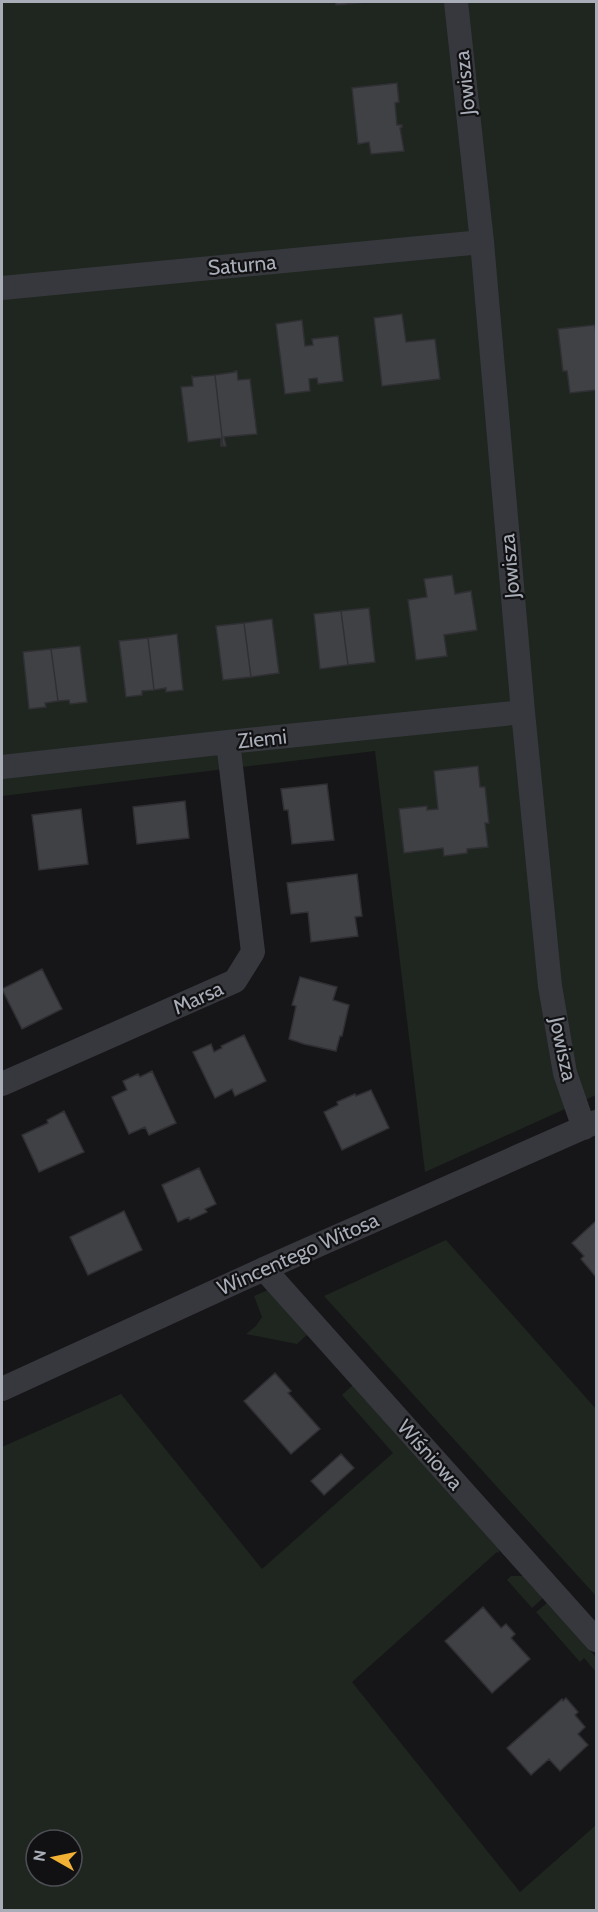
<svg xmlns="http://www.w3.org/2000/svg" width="598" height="1912" font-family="Cabin,sans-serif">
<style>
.green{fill:#1e261f;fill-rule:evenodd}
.building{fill:#404145;stroke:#303034;stroke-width:1.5}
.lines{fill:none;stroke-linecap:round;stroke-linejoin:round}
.minor{stroke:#37383d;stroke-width:24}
.labels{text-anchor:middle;stroke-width:4.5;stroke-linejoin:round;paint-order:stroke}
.street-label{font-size:21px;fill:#a8adb8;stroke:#111113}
</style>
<rect width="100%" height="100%" fill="#161618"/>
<path class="green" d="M 2,2 L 596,2 L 596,1095 L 425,1172 L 375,751 L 2,796 Z
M 446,1240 L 596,1409 L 596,1596 L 324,1296 Z
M 268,1290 L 307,1335 L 297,1344 L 246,1334 L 256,1326 L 262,1317 L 254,1296 Z
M 353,1385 L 499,1549 L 499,1553 L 497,1552 L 352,1682 L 520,1892 L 596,1825 L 596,1910 L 2,1910 L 2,1447 L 121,1394 L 262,1569 L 393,1453 L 342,1395 ZM 36,1840 L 72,1840 L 72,1876 L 36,1876 Z
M 511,1576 L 524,1576 L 543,1598 L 532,1608 L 507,1580 Z
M 547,1603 L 596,1657 L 596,1672 L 584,1658 L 580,1662 L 536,1612 Z"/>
<path class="building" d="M 336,2 L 367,2 L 336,5 Z
M 397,83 L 399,102 L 395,103 L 397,125 L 402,125 L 402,127 L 400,128 L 404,151 L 371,154 L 369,142 L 358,144 L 352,88 Z
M 402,314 L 406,342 L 435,339 L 440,379 L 382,386 L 374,318 Z
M 302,320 L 305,346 L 313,345 L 312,339 L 338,336 L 343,381 L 318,384 L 317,378 L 309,379 L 310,391 L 285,394 L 276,324 Z
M 595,325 L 596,335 L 596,390 L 570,393 L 567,371 L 563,371 L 558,329 Z
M 235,371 L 237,371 L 238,380 L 250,379 L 257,434 L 224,437 L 226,446 L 223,446 L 215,375 L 235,372 Z
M 215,375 L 223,446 L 221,446 L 221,438 L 188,442 L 181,387 L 193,386 L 192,376 L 194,377 Z
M 452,575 L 455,594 L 471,591 L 477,630 L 444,635 L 447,656 L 416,660 L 408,600 L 427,597 L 424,579 Z
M 369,608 L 375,662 L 348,665 L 341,611 Z
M 341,611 L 348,665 L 320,669 L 314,614 Z
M 272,619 L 279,673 L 251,677 L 244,623 Z
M 244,623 L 251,677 L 223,680 L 216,626 Z
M 177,634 L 183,690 L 166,692 L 166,688 L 154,690 L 148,638 Z
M 148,638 L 154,690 L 142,691 L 142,695 L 126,697 L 119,641 Z
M 80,646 L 87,702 L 70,704 L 69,700 L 58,701 L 51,649 Z
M 51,649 L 58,701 L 45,703 L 46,707 L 29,709 L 23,652 Z
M 478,766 L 480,787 L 485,787 L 489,823 L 485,823 L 488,847 L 467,849 L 467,853 L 444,856 L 443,848 L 404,853 L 399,809 L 427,806 L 427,810 L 438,809 L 434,771 Z
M 327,784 L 334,840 L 292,844 L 288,810 L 284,810 L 281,789 Z
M 185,801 L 189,838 L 137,844 L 133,807 Z
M 81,809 L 88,864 L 39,870 L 32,815 Z
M 357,874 L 362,916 L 355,917 L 358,936 L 311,942 L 308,912 L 291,914 L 287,883 Z
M 42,969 L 62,1009 L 22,1029 L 2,989 Z
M 300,977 L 337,987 L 333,1000 L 349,1005 L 342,1036 L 340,1036 L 336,1051 L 304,1044 L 289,1039 L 296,1006 L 292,1005 Z
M 244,1035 L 266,1081 L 235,1096 L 232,1089 L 215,1098 L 193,1052 L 211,1044 L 214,1052 L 222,1048 L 221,1046 Z
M 152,1071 L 176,1123 L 149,1135 L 145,1127 L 129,1134 L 112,1097 L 127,1090 L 123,1081 L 138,1074 L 140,1077 Z
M 371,1090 L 389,1128 L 342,1150 L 324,1112 L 338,1105 L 337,1102 L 355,1094 L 356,1096 Z
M 64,1111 L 84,1152 L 39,1172 L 22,1135 L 48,1123 L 47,1120 Z
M 199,1168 L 216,1204 L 205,1209 L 207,1212 L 190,1220 L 189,1217 L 178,1222 L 162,1185 Z
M 124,1211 L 142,1250 L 88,1275 L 70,1237 Z
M 596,1221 L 596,1277 L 581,1259 L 584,1256 L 572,1243 Z
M 275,1373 L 291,1391 L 288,1393 L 320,1429 L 291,1454 L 244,1401 Z
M 341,1454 L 354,1468 L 324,1495 L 311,1481 Z
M 483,1607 L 501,1628 L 506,1624 L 515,1634 L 511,1638 L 530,1659 L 492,1693 L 445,1641 Z
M 566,1698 L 578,1712 L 575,1715 L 585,1727 L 578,1734 L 588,1745 L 560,1771 L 549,1759 L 531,1775 L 507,1748 L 562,1699 L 563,1701 Z"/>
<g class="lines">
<path class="minor" d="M 456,2 L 482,242 L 523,712 L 550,986 L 565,1073 L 584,1128
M 2,288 L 482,242
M 2,767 L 228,742 L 523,712
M 2,1084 L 235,981 L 253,952 L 228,742
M 264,1269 L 596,1640
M 2,1389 L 264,1269 L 596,1122"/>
</g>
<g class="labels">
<g class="street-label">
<text transform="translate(465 83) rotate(-96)" y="7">Jowisza</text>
<text transform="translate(242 265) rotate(-5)" y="7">Saturna</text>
<text transform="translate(510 566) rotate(-95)" y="7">Jowisza</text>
<text transform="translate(262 739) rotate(-6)" y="7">Ziemi</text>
<text transform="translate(198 998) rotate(-24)" y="7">Marsa</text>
<text transform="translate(563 1049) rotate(78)" y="7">Jowisza</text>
<text transform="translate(298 1254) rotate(-24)" y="7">Wincentego Witosa</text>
<text transform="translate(430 1455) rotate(48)" y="7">Wiśniowa</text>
</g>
</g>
<rect width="598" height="1912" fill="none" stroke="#a8adb8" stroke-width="6"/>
<g transform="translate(54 1858) rotate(279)"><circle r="28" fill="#111113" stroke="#4d4f55" stroke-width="1.5"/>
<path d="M0-4.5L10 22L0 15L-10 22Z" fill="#f2b134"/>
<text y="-9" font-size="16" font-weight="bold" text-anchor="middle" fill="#a8adb8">N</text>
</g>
</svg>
